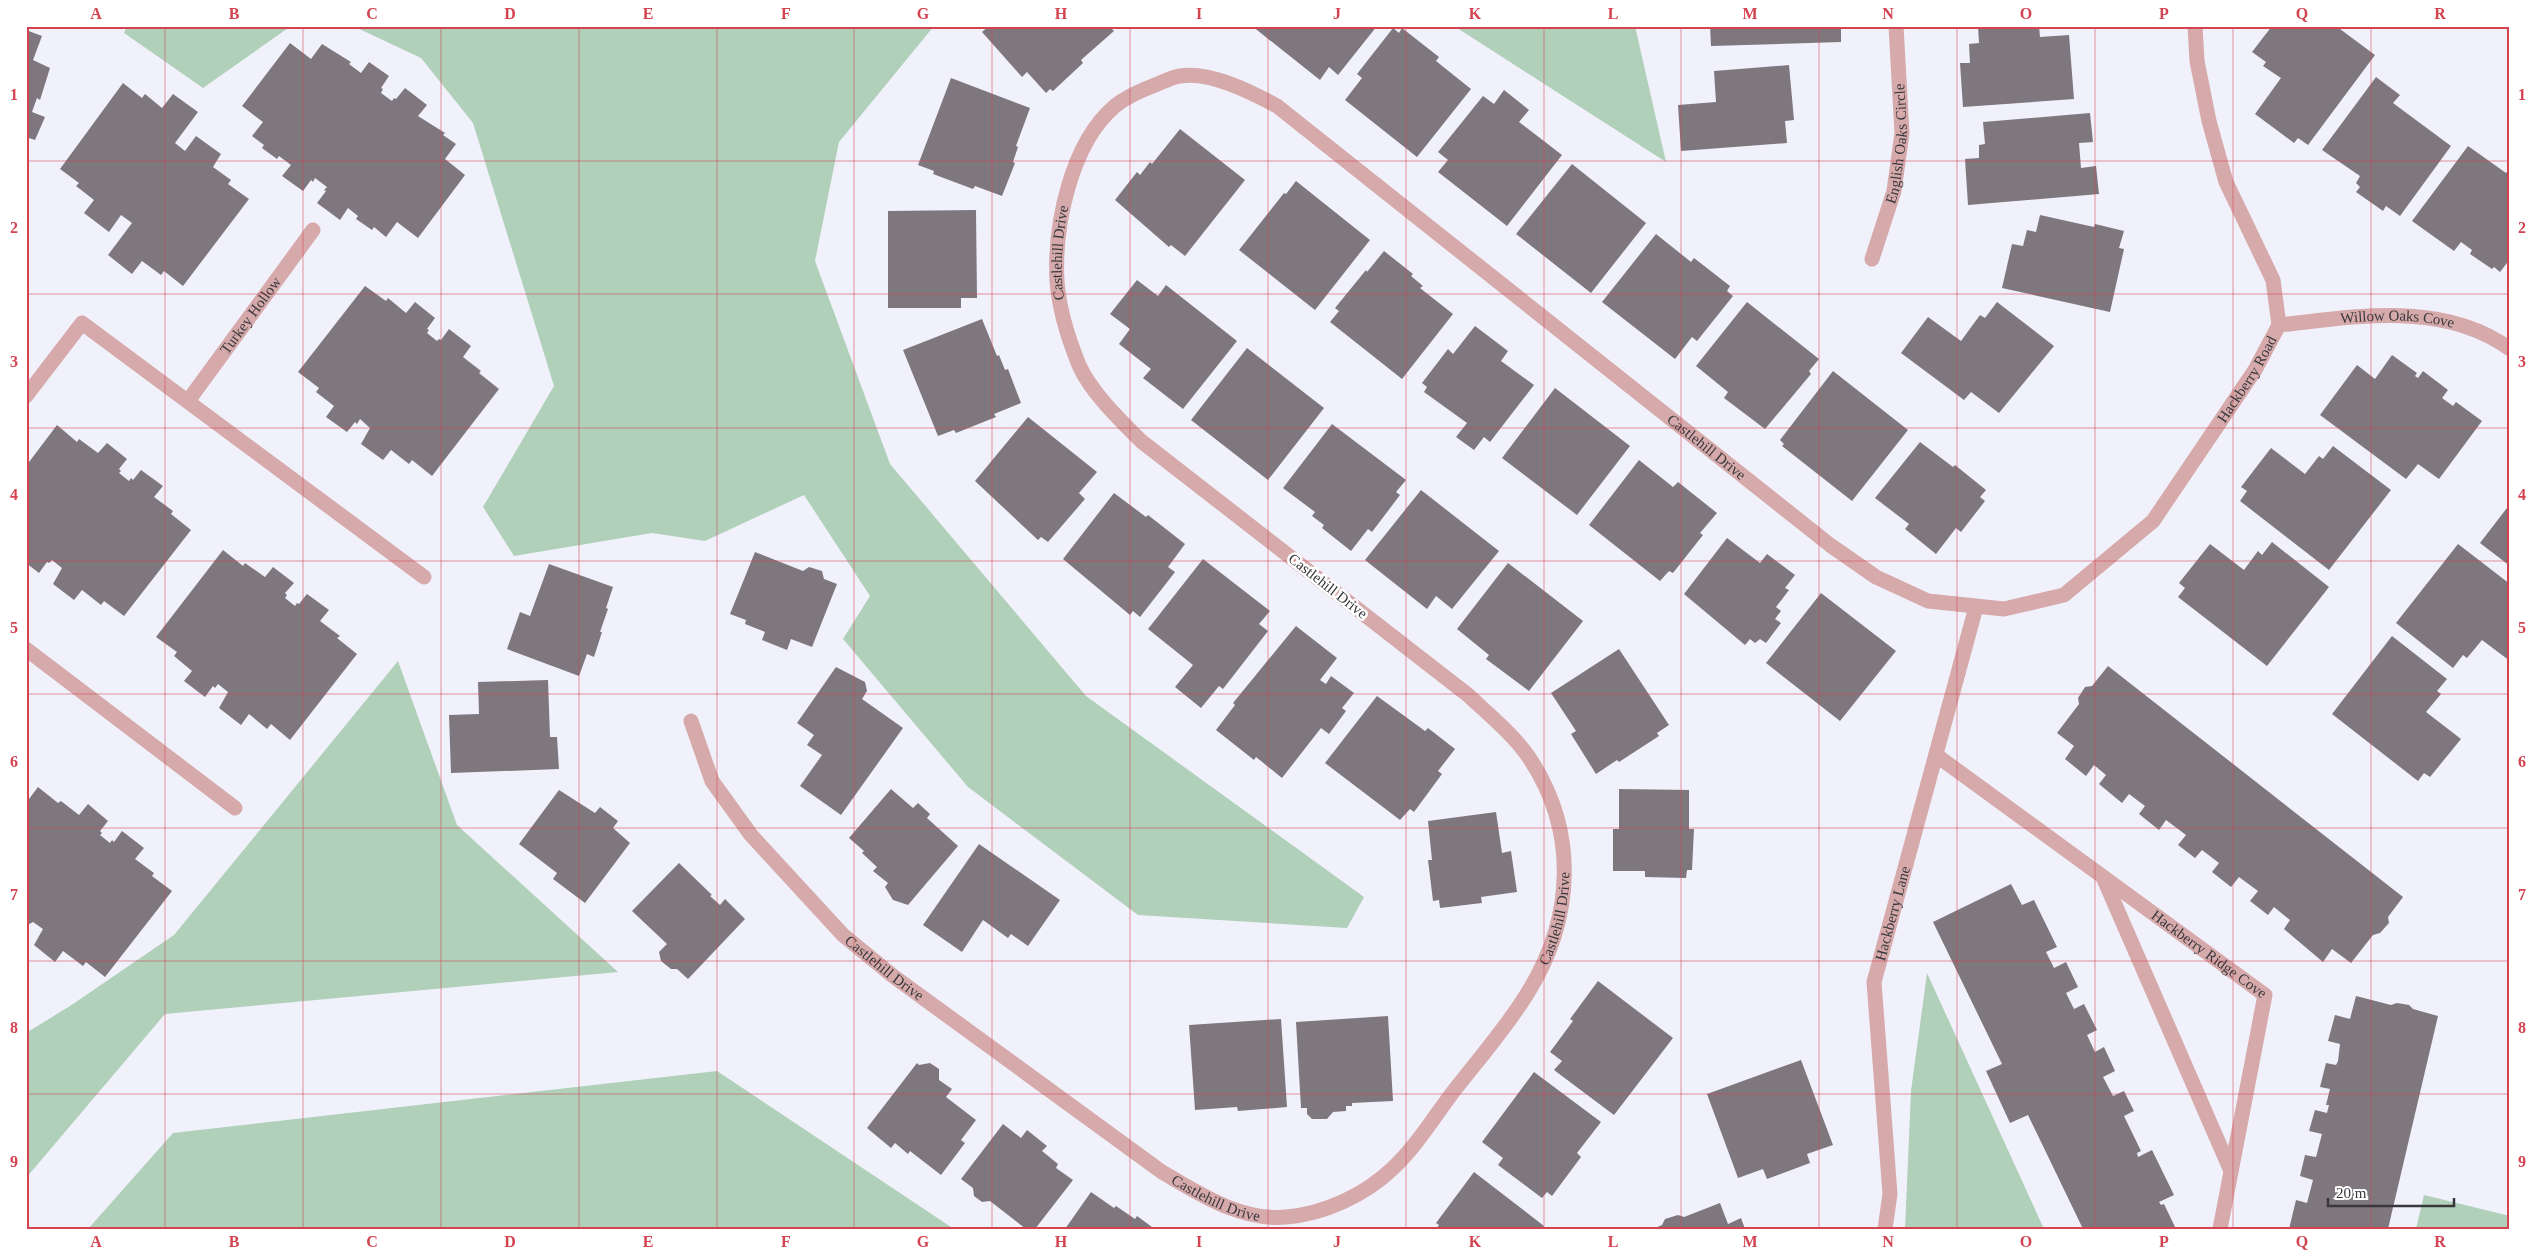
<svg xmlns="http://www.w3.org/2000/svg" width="2536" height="1255" font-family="'Times New Roman',serif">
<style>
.green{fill:#b0d0ba}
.building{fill:#7f777e}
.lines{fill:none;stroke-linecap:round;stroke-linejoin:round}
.minor{stroke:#d6aaab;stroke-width:15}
.grid{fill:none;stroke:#d34350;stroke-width:1;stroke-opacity:0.55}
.labels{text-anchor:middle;stroke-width:5;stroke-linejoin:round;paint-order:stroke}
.street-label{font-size:15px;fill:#38383c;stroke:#fff}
.neatline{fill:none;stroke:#d34350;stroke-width:2}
.grid-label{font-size:16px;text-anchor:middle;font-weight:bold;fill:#d34350}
</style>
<rect width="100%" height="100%" fill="#f1f1fc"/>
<path class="green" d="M 127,26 L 291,26 L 203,88 L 124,33 Z
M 353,26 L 934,26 L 839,142 L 815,261 L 890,464 L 1086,696 L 1364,897 L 1347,928 L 1138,915 L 968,787 L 843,639 L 870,596 L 804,495 L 705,541 L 652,533 L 514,556 L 483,507 L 554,386 L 473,123 L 421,58 Z
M 1454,26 L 1635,26 L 1666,162 Z
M 398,661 L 457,825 L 618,972 L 165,1014 L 26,1178 L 26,1033 L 70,1006 L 174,935 Z
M 1927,973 L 2044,1229 L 1905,1229 L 1911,1091 Z
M 717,1071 L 954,1229 L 88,1229 L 173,1133 Z
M 2424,1195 L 2510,1216 L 2510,1229 L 2416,1229 Z"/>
<path class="building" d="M 989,26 L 1109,26 L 1114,31 L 1081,60 L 1083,63 L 1053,91 L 1050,89 L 1046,93 L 1027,72 L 1022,77 L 982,32 Z
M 1252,26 L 1377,26 L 1338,75 L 1329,67 L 1320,80 Z
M 1710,26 L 1841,26 L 1841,42 L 1711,46 Z
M 1978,26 L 2039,26 L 2040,37 L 2069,35 L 2074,99 L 1963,107 L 1960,63 L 1970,63 L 1969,44 L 1979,43 Z
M 2272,26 L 2336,26 L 2375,55 L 2308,145 L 2298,138 L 2294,143 L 2255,114 L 2281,78 L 2263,66 L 2266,62 L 2252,52 Z
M 1393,28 L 1399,33 L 1402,28 L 1439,57 L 1436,61 L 1471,89 L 1417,157 L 1345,100 L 1362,78 L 1357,74 Z
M 26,30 L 42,36 L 33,60 L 50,68 L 40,100 L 37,98 L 32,112 L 45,117 L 35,140 L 26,137 Z
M 290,43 L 311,59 L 322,44 L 351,62 L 349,64 L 361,73 L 369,62 L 389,76 L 381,88 L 383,89 L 381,93 L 392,101 L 394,98 L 396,99 L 405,88 L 427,105 L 418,116 L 445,133 L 443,135 L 456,144 L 445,159 L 465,175 L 418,238 L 397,222 L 386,237 L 374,227 L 372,230 L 356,219 L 358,216 L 348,208 L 340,220 L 317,203 L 326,191 L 324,190 L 327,187 L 315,178 L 313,182 L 311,180 L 303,191 L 282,176 L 291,165 L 279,156 L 277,159 L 262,148 L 264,145 L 252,136 L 263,122 L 242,106 Z
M 1789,65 L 1794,120 L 1785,121 L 1787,143 L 1681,151 L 1678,105 L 1716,102 L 1714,71 Z
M 2376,77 L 2400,95 L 2393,103 L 2451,146 L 2400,216 L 2386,206 L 2383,211 L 2356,192 L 2360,187 L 2356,183 L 2360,176 L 2322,150 Z
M 951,78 L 1030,108 L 1016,146 L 1018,147 L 1013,162 L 1015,163 L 1002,196 L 975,186 L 973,189 L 933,174 L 934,171 L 918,165 Z
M 123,83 L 142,98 L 145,94 L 162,108 L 173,94 L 198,112 L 175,143 L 185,151 L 196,136 L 221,154 L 213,167 L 231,180 L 228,184 L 249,199 L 183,286 L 164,271 L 161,275 L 142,261 L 132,274 L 108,255 L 132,223 L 121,215 L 109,232 L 84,213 L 94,200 L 76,186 L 79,183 L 60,169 Z
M 1504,90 L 1529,110 L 1519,122 L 1562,155 L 1507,226 L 1438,172 L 1448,160 L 1438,152 L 1483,96 L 1494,104 Z
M 2090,113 L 2093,142 L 2079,143 L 2081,168 L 2096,166 L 2099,194 L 1968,205 L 1965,159 L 1979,158 L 1979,145 L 1985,144 L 1983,122 Z
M 1180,129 L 1245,180 L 1185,256 L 1171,245 L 1169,247 L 1115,200 L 1137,172 L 1140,175 L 1150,162 L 1152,164 Z
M 2468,146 L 2506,173 L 2510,167 L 2510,259 L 2500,272 L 2494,267 L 2492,269 L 2470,254 L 2472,250 L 2461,242 L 2454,251 L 2412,221 Z
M 1572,164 L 1646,223 L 1591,293 L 1516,234 Z
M 1296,181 L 1370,240 L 1315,310 L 1239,250 L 1284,193 L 1286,194 Z
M 976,210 L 977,298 L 961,298 L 961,308 L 888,308 L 888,211 Z
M 2040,215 L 2094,227 L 2095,224 L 2124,231 L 2119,248 L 2124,249 L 2110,312 L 2002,288 L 2012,244 L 2023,246 L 2027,230 L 2036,232 Z
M 1656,234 L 1691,262 L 1694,258 L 1730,286 L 1727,291 L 1733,296 L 1697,341 L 1692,337 L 1675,359 L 1602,302 Z
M 1384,251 L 1413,274 L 1411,276 L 1423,286 L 1420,288 L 1453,314 L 1402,379 L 1330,322 L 1339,311 L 1335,308 L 1366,270 L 1367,272 Z
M 1137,280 L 1158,296 L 1166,285 L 1237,341 L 1183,409 L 1143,378 L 1151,369 L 1119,344 L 1130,329 L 1110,314 Z
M 365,286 L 386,301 L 388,298 L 406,313 L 415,302 L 435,318 L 427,329 L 429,330 L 427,333 L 437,341 L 439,339 L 441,340 L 449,329 L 471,346 L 463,357 L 481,371 L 479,373 L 499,389 L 432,476 L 412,460 L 409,464 L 391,450 L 383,460 L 361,444 L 370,428 L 360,419 L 357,424 L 355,422 L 347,432 L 326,417 L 334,406 L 316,392 L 319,388 L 298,372 Z
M 1747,302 L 1819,359 L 1809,371 L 1811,374 L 1765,429 L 1724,398 L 1728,392 L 1696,366 Z
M 1997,302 L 2054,346 L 1999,413 L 1971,392 L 1964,400 L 1901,353 L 1928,317 L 1961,341 L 1980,315 L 1985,318 Z
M 982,319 L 997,356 L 999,355 L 1005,370 L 1008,369 L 1021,403 L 994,414 L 996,417 L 956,433 L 954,430 L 938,436 L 903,350 Z
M 1475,326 L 1508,351 L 1501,361 L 1534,385 L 1490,442 L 1484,437 L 1474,450 L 1456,437 L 1467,423 L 1424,392 L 1427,387 L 1422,383 L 1448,349 L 1453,354 Z
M 1247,348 L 1324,408 L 1268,480 L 1191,420 Z
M 2392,355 L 2417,373 L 2415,376 L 2418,378 L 2423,371 L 2448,390 L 2442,398 L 2453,406 L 2456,402 L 2482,421 L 2439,479 L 2418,464 L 2406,479 L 2320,415 L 2357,365 L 2375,379 Z
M 1833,371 L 1908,430 L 1852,501 L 1782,446 L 1784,444 L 1780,440 Z
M 1555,388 L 1630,446 L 1577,515 L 1502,458 Z
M 1028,417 L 1097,472 L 1079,493 L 1085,499 L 1048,542 L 1041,537 L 1038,540 L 975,481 Z
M 1332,424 L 1406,480 L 1396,492 L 1400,495 L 1372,532 L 1368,529 L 1351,551 L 1322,528 L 1324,525 L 1312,516 L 1315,512 L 1283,488 Z
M 57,425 L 77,442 L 79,439 L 98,453 L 107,443 L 127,459 L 119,469 L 121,471 L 119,473 L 129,481 L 131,478 L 133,480 L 141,470 L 163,486 L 154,497 L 173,511 L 171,514 L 191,530 L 124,616 L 104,601 L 101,605 L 82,590 L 74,600 L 53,584 L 62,568 L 52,560 L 49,563 L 47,562 L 39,573 L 26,563 L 26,466 Z
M 1920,442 L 1953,467 L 1955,465 L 1986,490 L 1980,497 L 1985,501 L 1961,532 L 1956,528 L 1936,554 L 1905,529 L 1909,524 L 1875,498 Z
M 2333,446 L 2391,490 L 2329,570 L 2240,501 L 2247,491 L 2241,487 L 2271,448 L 2305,474 L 2319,456 L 2323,459 Z
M 1639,460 L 1673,487 L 1678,482 L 1717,513 L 1700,533 L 1703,535 L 1673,573 L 1669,571 L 1660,581 L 1589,525 Z
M 1421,490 L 1499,551 L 1452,609 L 1436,596 L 1427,609 L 1365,560 Z
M 1114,493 L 1146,517 L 1148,515 L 1185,544 L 1168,567 L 1175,572 L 1140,617 L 1133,611 L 1130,615 L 1063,559 Z
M 2510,504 L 2510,566 L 2480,543 Z
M 1727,538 L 1760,563 L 1767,554 L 1795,575 L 1785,588 L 1789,590 L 1776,607 L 1781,611 L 1775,619 L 1781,623 L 1766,643 L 1760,639 L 1755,643 L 1750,639 L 1745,645 L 1684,594 Z
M 2272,542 L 2329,587 L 2267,666 L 2178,597 L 2185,588 L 2179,583 L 2210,544 L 2244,570 L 2258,551 L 2262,555 Z
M 2458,544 L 2510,584 L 2510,661 L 2482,640 L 2467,658 L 2463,655 L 2453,668 L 2396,623 Z
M 223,550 L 243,566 L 245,563 L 265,577 L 273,567 L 294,583 L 285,593 L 287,595 L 285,598 L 295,606 L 297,603 L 299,604 L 307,594 L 329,610 L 320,621 L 340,636 L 337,638 L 357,654 L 290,740 L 271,724 L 267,729 L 249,714 L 241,725 L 219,708 L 228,692 L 218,684 L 215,688 L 213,686 L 205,697 L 184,681 L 192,671 L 174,656 L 177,652 L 156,637 Z
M 755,552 L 803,571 L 809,567 L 822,571 L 824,579 L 837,584 L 812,647 L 791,639 L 787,650 L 762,640 L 765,632 L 745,624 L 746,620 L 730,614 Z
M 1203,559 L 1270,611 L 1259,624 L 1268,631 L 1223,689 L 1219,686 L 1201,708 L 1175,687 L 1193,665 L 1148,629 Z
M 1508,563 L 1583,621 L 1529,691 L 1486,659 L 1489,655 L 1457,629 Z
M 549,564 L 613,587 L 606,608 L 608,609 L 600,632 L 602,632 L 594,657 L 587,654 L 579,676 L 507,649 L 520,612 L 530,616 Z
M 1821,593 L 1896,651 L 1840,721 L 1766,663 Z
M 1296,626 L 1337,658 L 1320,680 L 1326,684 L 1331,676 L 1354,693 L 1342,708 L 1346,711 L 1329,734 L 1321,728 L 1282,778 L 1256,757 L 1254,760 L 1216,730 L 1235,705 L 1233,703 Z
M 2392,636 L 2447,679 L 2437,691 L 2441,694 L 2426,712 L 2461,739 L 2430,777 L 2424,773 L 2418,781 L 2332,714 Z
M 1619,649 L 1669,725 L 1657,733 L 1659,736 L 1619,762 L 1617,760 L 1596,774 L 1571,734 L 1576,731 L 1551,693 Z
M 2108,666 L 2403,897 L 2388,917 L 2389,923 L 2380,933 L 2373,935 L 2351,963 L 2332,949 L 2323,962 L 2284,929 L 2290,920 L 2274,907 L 2268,915 L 2250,901 L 2258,891 L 2239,877 L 2231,887 L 2212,872 L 2219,863 L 2202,850 L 2195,858 L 2178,845 L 2186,835 L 2166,820 L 2159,830 L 2139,814 L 2145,806 L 2129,794 L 2122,803 L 2099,784 L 2106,775 L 2094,765 L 2086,776 L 2065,759 L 2074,746 L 2057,733 L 2079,704 L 2078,698 L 2085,687 L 2092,686 Z
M 836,667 L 865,682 L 867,691 L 862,699 L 903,728 L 841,815 L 800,786 L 822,755 L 807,745 L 814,735 L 797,723 Z
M 548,680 L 550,737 L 557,737 L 559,769 L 451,773 L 449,715 L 479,714 L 478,682 Z
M 1377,696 L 1425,731 L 1428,728 L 1455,749 L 1438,771 L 1442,774 L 1414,812 L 1410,809 L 1400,820 L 1325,763 Z
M 38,787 L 58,803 L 61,801 L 79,815 L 88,804 L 108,821 L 100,831 L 102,833 L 100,835 L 110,843 L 112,840 L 114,842 L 122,831 L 144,848 L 135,859 L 154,873 L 152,876 L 172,891 L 105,977 L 86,962 L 83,966 L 63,951 L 55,962 L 34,945 L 43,929 L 33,922 L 26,926 L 26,803 Z
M 891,789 L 913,808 L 918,803 L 930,814 L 927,818 L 958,846 L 908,905 L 893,900 L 885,887 L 888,883 L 873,871 L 877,867 L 862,853 L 864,851 L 849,838 Z
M 1619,789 L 1689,790 L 1689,829 L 1694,829 L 1692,870 L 1687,870 L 1686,878 L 1645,877 L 1645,871 L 1613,871 L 1613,829 L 1619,829 Z
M 559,790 L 595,813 L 600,807 L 618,821 L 613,828 L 630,843 L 585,903 L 553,879 L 557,873 L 519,844 Z
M 1496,812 L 1502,853 L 1511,851 L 1517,892 L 1481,897 L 1482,903 L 1440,908 L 1439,900 L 1433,901 L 1428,860 L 1432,860 L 1428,821 Z
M 979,844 L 1060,900 L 1028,946 L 1011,934 L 1008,938 L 983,920 L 962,952 L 923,925 Z
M 679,863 L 712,895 L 710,896 L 720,905 L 725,899 L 745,919 L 688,979 L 677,969 L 671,969 L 661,961 L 659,952 L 667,944 L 632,911 Z
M 2011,884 L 2022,905 L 2034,900 L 2057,947 L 2046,952 L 2054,968 L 2066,962 L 2078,987 L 2066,993 L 2074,1009 L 2084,1004 L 2097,1030 L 2087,1035 L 2095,1052 L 2104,1047 L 2115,1071 L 2103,1077 L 2113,1096 L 2124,1091 L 2134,1111 L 2124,1116 L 2141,1151 L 2137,1153 L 2138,1157 L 2152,1150 L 2174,1195 L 2159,1202 L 2161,1205 L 2164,1204 L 2176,1229 L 2083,1229 L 2028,1115 L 2010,1123 L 1986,1071 L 2002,1064 L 1933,922 Z
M 1598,981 L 1673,1038 L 1614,1115 L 1554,1070 L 1562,1061 L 1550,1052 L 1573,1021 L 1570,1019 Z
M 2356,996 L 2391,1005 L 2397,1003 L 2409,1005 L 2413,1009 L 2438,1016 L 2388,1229 L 2289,1229 L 2296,1200 L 2307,1203 L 2313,1180 L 2300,1176 L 2305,1155 L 2316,1157 L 2322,1134 L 2309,1131 L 2315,1110 L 2327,1113 L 2329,1105 L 2326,1105 L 2330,1089 L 2320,1087 L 2326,1063 L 2336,1065 L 2338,1061 L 2340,1044 L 2328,1041 L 2335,1015 L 2350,1019 Z
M 1388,1016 L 1393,1101 L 1352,1103 L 1352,1106 L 1346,1106 L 1346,1111 L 1333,1112 L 1327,1119 L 1312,1119 L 1307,1114 L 1307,1108 L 1301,1108 L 1296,1022 Z
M 1281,1019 L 1287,1107 L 1238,1111 L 1237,1107 L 1195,1110 L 1189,1025 Z
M 1801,1060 L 1833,1145 L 1807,1154 L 1810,1163 L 1767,1179 L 1763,1169 L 1738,1178 L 1707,1094 Z
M 917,1063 L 919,1065 L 930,1063 L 939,1069 L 939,1080 L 952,1089 L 946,1097 L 976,1120 L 961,1140 L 965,1143 L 941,1175 L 910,1151 L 908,1154 L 895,1143 L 891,1148 L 867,1128 Z
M 1534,1072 L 1601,1122 L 1577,1153 L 1581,1157 L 1552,1196 L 1547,1192 L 1542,1198 L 1498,1165 L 1503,1158 L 1482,1142 Z
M 1003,1124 L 1021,1138 L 1027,1130 L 1047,1146 L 1042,1151 L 1058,1164 L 1056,1168 L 1073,1180 L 1035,1229 L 1026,1229 L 990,1201 L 982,1202 L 974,1196 L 973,1188 L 961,1179 Z
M 1474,1172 L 1544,1226 L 1542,1229 L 1436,1229 L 1439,1225 L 1436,1223 Z
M 1091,1192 L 1114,1208 L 1116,1206 L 1135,1219 L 1137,1216 L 1152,1227 L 1065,1229 Z
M 1720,1203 L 1728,1224 L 1741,1218 L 1745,1229 L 1653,1229 L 1662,1225 L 1665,1219 L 1678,1215 L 1684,1217 Z"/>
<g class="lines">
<g class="minor">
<path id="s1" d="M 1872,259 L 1894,191 L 1902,133 L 1896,26"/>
<path id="s2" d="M 2279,325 C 2355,317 2443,300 2510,349"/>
<path d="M 26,396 L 82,323 L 424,577"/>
<path id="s3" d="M 188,401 L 313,230"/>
<path d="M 26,649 L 235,808"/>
<path id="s4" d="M 691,721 L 712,781 L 751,835 L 843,935 L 893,976 L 1162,1172 C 1200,1194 1240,1221 1286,1217 C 1324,1214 1365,1195 1392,1169 C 1416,1147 1434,1117 1453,1092 C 1478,1060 1506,1028 1527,994 C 1574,919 1579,831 1528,756 C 1512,733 1488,714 1468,695 L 1141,441 C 1120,420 1090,391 1079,365 C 1068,338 1059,310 1057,281 C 1054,225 1071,143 1115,106 C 1126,97 1142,90 1155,85 C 1163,82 1172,77 1180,76 C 1210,71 1251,92 1277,106 L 1830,545 L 1876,577 L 1928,601 L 2004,609 L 2064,595 L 2153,521 L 2255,370 L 2279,325 L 2273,280 L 2226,182 L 2209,121 L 2197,61 L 2195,26"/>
<path id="s5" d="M 1936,755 L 2265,995 L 2220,1229"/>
<path d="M 2103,877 L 2231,1171"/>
<path id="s6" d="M 1885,1229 L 1890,1194 L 1874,982 L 1976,607"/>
</g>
</g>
<path class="grid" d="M 165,26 L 165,1229M 303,26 L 303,1229M 441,26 L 441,1229M 579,26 L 579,1229M 717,26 L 717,1229M 854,26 L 854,1229M 992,26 L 992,1229M 1130,26 L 1130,1229M 1268,26 L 1268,1229M 1406,26 L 1406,1229M 1544,26 L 1544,1229M 1681,26 L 1681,1229M 1819,26 L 1819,1229M 1957,26 L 1957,1229M 2095,26 L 2095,1229M 2233,26 L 2233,1229M 2371,26 L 2371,1229M 26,161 L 2510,161M 26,294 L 2510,294M 26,428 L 2510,428M 26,561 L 2510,561M 26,694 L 2510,694M 26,828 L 2510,828M 26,961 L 2510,961M 26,1094 L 2510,1094"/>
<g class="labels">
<g class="street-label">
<text dy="5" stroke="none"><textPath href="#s1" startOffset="119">English Oaks Circle</textPath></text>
<text dy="5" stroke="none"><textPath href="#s4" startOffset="2104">Castlehill Drive</textPath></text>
<text dy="5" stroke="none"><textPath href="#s3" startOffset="106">Turkey Hollow</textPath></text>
<text dy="5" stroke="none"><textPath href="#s2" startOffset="119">Willow Oaks Cove</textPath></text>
<text dy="5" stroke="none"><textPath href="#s4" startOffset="3684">Hackberry Road</textPath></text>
<text dy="5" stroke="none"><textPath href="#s4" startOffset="2989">Castlehill Drive</textPath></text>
<text transform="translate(1328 586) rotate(38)" y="5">Castlehill Drive</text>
<text dy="5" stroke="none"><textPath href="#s6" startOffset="319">Hackberry Lane</textPath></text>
<text dy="5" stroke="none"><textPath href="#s4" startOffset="1219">Castlehill Drive</textPath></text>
<text dy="5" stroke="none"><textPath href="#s5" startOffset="338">Hackberry Ridge Cove</textPath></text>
<text dy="5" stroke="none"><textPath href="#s4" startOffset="319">Castlehill Drive</textPath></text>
<text dy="5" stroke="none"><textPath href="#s4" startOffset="724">Castlehill Drive</textPath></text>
</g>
</g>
<rect width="2536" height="1255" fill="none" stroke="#ffffff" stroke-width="55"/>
<path d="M2328 1198v8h126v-8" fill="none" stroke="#38383c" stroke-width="2.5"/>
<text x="2336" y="1198" font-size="15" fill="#38383c" stroke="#ffffff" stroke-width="4" paint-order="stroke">20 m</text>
<rect x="28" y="28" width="2480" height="1200" class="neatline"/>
<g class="grid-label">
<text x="96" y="19">A</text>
<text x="234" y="19">B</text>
<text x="372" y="19">C</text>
<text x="510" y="19">D</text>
<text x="648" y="19">E</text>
<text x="786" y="19">F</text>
<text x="923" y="19">G</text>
<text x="1061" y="19">H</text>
<text x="1199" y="19">I</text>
<text x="1337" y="19">J</text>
<text x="1475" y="19">K</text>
<text x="1613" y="19">L</text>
<text x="1750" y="19">M</text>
<text x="1888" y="19">N</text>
<text x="2026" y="19">O</text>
<text x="2164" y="19">P</text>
<text x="2302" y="19">Q</text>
<text x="2440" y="19">R</text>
<text x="14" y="100">1</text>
<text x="2522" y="100">1</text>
<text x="14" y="233">2</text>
<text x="2522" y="233">2</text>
<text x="14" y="367">3</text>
<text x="2522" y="367">3</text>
<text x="14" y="500">4</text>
<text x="2522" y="500">4</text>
<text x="14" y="633">5</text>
<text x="2522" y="633">5</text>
<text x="14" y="767">6</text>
<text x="2522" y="767">6</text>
<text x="14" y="900">7</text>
<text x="2522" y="900">7</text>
<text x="14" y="1033">8</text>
<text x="2522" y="1033">8</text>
<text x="14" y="1167">9</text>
<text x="2522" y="1167">9</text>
<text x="96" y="1247">A</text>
<text x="234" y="1247">B</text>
<text x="372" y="1247">C</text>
<text x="510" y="1247">D</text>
<text x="648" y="1247">E</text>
<text x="786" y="1247">F</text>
<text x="923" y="1247">G</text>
<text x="1061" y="1247">H</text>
<text x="1199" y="1247">I</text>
<text x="1337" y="1247">J</text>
<text x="1475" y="1247">K</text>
<text x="1613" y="1247">L</text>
<text x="1750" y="1247">M</text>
<text x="1888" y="1247">N</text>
<text x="2026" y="1247">O</text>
<text x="2164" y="1247">P</text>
<text x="2302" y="1247">Q</text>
<text x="2440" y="1247">R</text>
</g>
</svg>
